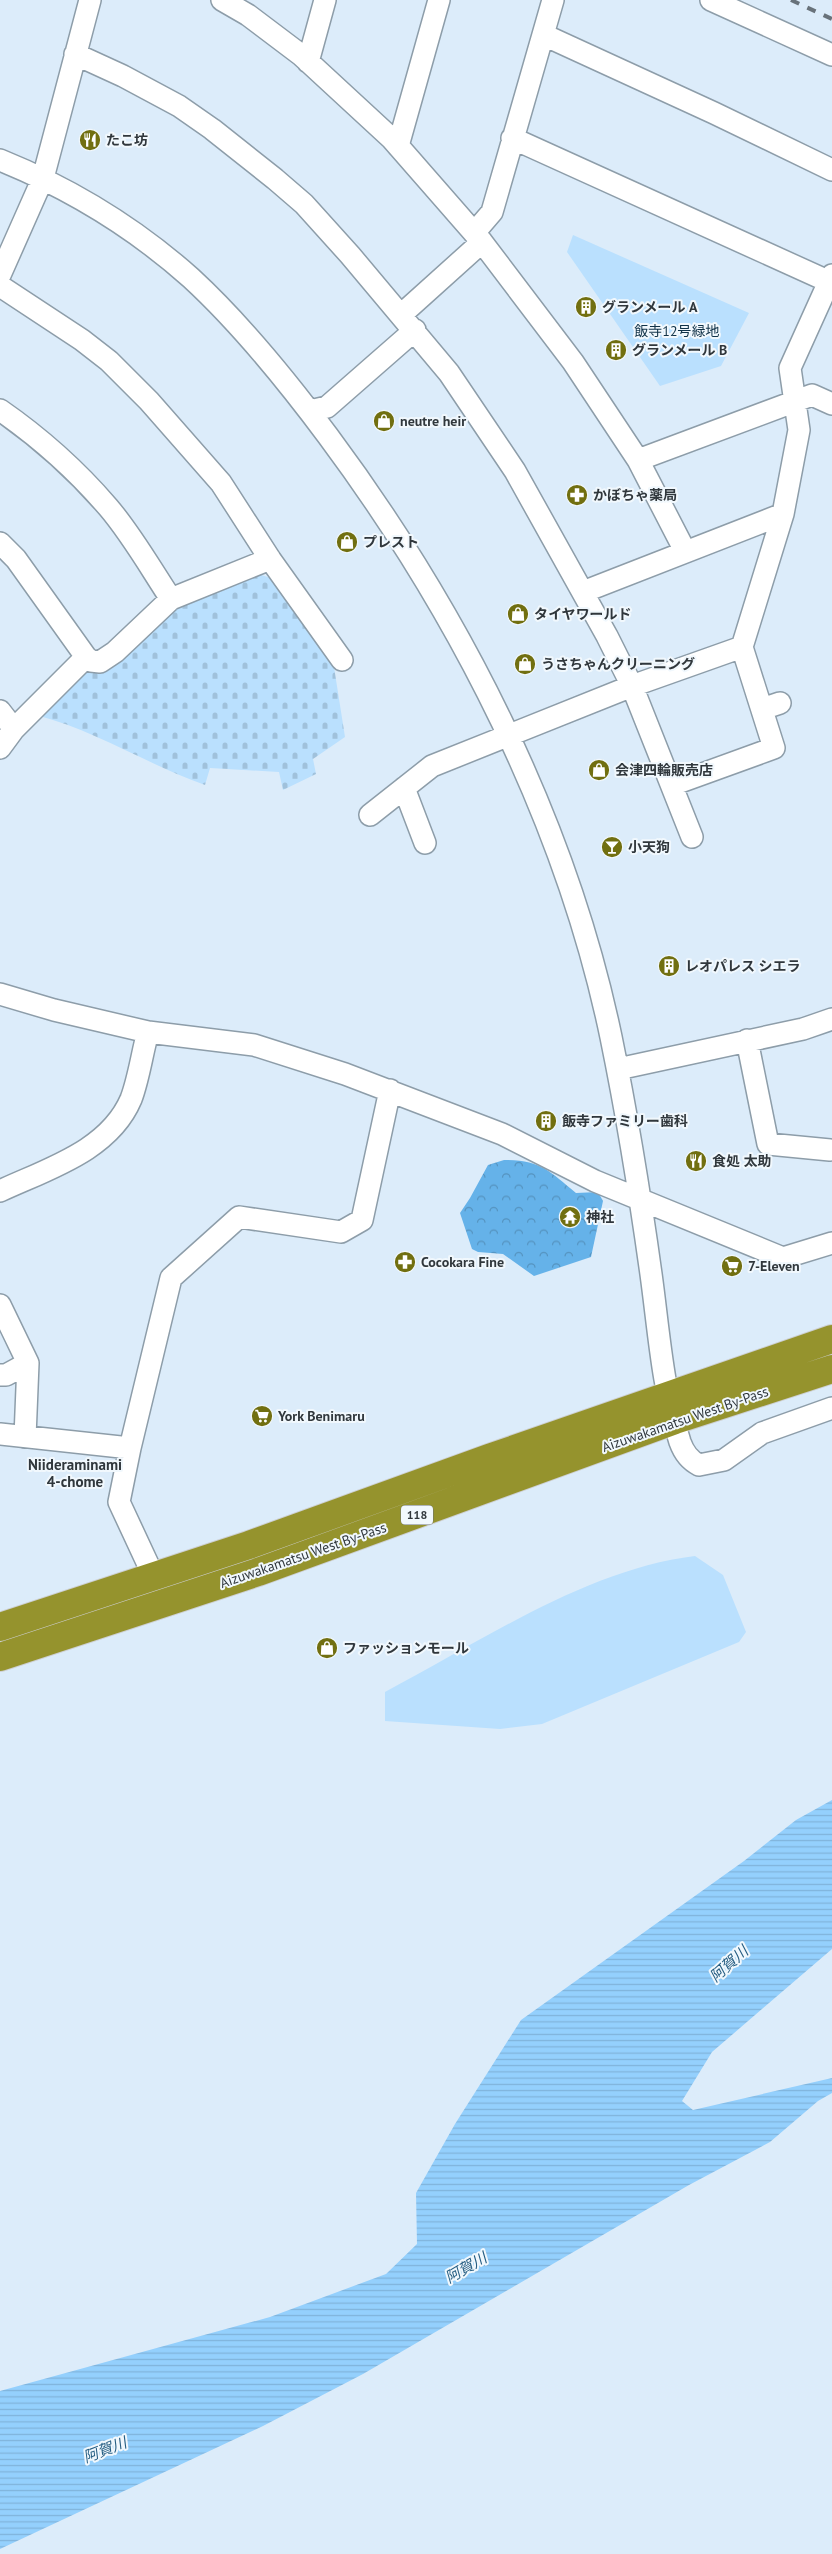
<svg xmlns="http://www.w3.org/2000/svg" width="832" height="2554" font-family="'PT Sans','Noto Sans JP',sans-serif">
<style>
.green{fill:#bae0fe}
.forest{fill:url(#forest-crowns)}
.cemetery{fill:url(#cemetery-stones)}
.water{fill:url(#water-rules)}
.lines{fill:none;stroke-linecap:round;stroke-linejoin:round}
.minor-casing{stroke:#8d9da9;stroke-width:24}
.highway-casing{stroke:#cdcfd0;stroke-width:30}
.minor{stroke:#fff;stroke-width:21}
.highway{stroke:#95932d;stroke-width:28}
.rail{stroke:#68727a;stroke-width:4;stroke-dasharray:9 9;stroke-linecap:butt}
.labels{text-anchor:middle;stroke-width:4;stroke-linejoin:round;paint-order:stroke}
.shield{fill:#f1f8fd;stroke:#6a7176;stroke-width:1}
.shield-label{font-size:12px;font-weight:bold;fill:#30373c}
.poi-label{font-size:14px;font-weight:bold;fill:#30373c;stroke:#f1f8fd;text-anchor:start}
.park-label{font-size:14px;fill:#103248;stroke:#f1f8fd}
.street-label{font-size:14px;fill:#30373c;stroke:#f1f8fd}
.neighbourhood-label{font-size:15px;font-weight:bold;fill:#30373c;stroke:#f1f8fd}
.water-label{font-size:15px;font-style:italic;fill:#255d82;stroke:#f1f8fd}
</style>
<defs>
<pattern id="forest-crowns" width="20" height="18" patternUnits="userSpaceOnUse" patternTransform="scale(1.25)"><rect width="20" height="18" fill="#65b2e9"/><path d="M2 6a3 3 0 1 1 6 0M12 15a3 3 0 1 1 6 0" fill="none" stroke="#5492be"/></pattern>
<pattern id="cemetery-stones" width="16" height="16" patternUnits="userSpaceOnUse" patternTransform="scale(1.25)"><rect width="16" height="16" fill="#bae0fe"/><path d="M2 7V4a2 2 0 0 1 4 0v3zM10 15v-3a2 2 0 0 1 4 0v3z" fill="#a0c1db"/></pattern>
<pattern id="water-rules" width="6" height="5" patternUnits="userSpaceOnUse" patternTransform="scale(1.25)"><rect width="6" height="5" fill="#94d0fd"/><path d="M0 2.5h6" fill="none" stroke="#80b3da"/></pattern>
</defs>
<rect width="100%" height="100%" fill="#dcecfa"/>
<path class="green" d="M 573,235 L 749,313 L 721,366 L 660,386 L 567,252 Z
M 695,1556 L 723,1575 L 746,1632 L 739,1642 L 542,1724 L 500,1729 L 385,1721 L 385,1692 C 480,1642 587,1569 695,1556 Z"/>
<path class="forest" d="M 504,1160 C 541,1160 549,1171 576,1193 L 598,1192 L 603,1201 L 591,1257 L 534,1276 L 503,1254 L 478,1252 L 472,1249 L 460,1213 L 470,1198 L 488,1165 Z"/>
<path class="cemetery" d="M 258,574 L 271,578 L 334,667 L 345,737 L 313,759 L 316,774 L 283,790 L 279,772 L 210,768 L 205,785 C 148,765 95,730 36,715 L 83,670 L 170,609 Z"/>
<path class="water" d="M 832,1800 L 832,1949 L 712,2052 L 682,2101 L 693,2110 L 832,2078 L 832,2093 L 818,2101 L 770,2142 L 689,2185 L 363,2374 L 263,2426 L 0,2549 L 0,2391 L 270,2317 L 386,2274 L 417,2244 L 416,2193 L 455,2124 L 521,2020 L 744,1861 L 796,1820 Z"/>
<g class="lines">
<g class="minor-casing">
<path id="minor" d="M 222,0 L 248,15 L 301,55 L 392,139 L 482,242 L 573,362 L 638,460 L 685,551
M 711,0 L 832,55
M 544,35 L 714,113 L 832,170
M 75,54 L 123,76 L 179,106 L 212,129 L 275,179 L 304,204 L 350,255 L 449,373 L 515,471 L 607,636 L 632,686 L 692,837
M 308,62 L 325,0
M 512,138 L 832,283
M 398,146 L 439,0
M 0,160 C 69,188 135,228 191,278 C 242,325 287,381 328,436 C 459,612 566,821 611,1037 C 627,1115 640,1195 651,1274 C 659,1332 662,1386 680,1442 C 684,1453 689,1460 699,1465 L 724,1460 L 762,1433 L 832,1408
M 474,233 L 492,212 L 553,0
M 0,275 L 43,178 L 90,0
M 0,286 L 82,340 L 109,361 L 149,401 L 221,483 L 270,559 L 342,660
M 402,314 L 482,242
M 0,410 C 39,437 77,471 108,507 C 132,535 151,569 171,599
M 310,411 L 327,407 L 415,330
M 638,460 L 812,395 L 832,404
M 0,543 L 16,559 L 86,657
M 583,592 L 783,514
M 762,709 L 780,703
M 0,711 L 14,729
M 0,748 L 14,729 L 86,657 L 91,661 L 100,662 L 115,652 L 171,599 L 270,559
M 672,785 L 774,748 L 742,647 L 783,514 L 799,430 L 790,368 L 832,275
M 404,788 L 425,843
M 370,815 L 432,766 L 632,686 L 742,647
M 0,994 L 54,1010 L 148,1032 L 254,1045 L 345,1074 L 502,1134 L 595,1181 L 783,1258 L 832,1243
M 747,1040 L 768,1144 L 830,1150
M 618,1069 L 803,1029 L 832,1019
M 0,1191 C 47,1169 109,1151 131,1099 C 139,1078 142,1053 148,1032
M 0,1305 L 28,1363 L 25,1437
M 0,1375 L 6,1375 L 28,1363
M 0,1434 L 130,1448
M 153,1575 L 119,1502 L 130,1448 L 171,1278 L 239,1217 L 341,1232 L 362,1220 L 390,1090"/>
</g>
<g class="highway-casing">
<path id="highway" d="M 0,1627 L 249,1545 L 489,1458 L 832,1339
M 0,1657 L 258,1572 L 675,1420 L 832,1369"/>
</g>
<use href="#minor" class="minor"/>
<use href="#highway" class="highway"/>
<path class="rail" d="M 791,0 L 832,19"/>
</g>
<defs>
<g id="restaurant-disc" transform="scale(1.125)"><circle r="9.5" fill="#716f10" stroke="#f1f8fd"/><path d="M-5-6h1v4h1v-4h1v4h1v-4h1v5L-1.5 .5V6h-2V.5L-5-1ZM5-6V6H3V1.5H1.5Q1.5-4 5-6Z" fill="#fff"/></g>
<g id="building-disc" transform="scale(1.125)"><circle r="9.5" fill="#716f10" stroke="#f1f8fd"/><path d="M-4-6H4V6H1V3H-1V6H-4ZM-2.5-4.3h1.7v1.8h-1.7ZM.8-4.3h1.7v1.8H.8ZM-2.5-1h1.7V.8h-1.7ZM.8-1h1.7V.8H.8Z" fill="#fff"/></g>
<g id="shop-disc" transform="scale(1.125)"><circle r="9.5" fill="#716f10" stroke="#f1f8fd"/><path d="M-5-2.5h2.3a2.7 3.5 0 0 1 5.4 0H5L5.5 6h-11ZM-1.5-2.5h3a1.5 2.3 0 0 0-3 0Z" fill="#fff"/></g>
<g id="pharmacy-disc" transform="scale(1.125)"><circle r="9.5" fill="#716f10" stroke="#f1f8fd"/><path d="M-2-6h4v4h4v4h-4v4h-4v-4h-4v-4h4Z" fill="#fff"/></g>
<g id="bar-disc" transform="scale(1.125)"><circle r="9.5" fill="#716f10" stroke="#f1f8fd"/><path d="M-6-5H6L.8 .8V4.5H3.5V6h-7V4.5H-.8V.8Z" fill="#fff"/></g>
<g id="temple-disc" transform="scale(1.125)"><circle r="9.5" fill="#716f10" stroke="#f1f8fd"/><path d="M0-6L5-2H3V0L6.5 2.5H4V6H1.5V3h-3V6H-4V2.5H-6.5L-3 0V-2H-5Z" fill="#fff"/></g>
<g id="supermarket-disc" transform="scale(1.125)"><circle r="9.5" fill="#716f10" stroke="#f1f8fd"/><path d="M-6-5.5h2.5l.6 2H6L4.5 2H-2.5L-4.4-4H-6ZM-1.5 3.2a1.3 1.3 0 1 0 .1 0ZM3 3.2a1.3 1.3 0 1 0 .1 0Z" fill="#fff"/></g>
</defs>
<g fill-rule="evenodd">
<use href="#restaurant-disc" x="90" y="140"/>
<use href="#building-disc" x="586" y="307"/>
<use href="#building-disc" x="616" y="350"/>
<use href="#shop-disc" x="384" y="421"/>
<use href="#pharmacy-disc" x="577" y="495"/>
<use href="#shop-disc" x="347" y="542"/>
<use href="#shop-disc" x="518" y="614"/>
<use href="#shop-disc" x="525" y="664"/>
<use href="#shop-disc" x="599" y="770"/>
<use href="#bar-disc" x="612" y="847"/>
<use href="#building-disc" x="669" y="966"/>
<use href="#building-disc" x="546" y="1121"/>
<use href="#restaurant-disc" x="696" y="1161"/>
<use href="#temple-disc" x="570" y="1217"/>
<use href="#pharmacy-disc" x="405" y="1262"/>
<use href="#supermarket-disc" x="732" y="1266"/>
<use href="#supermarket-disc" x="262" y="1416"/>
<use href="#shop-disc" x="327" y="1648"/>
</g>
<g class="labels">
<rect class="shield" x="401" y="1505.5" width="32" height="19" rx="4"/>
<g class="shield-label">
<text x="417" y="1519">118</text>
</g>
<g class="poi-label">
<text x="106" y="145">たこ坊</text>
<text x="602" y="312">グランメール A</text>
<text x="632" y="355">グランメール B</text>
<text x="400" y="426">neutre heir</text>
<text x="593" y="500">かぼちゃ薬局</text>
<text x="363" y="547">プレスト</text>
<text x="534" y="619">タイヤワールド</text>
<text x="541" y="669">うさちゃんクリーニング</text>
<text x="615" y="775">会津四輪販売店</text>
<text x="628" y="852">小天狗</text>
<text x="685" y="971">レオパレス シエラ</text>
<text x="562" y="1126">飯寺ファミリー歯科</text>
<text x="712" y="1166">食処 太助</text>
<text x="586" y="1222">神社</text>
<text x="421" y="1267">Cocokara Fine</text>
<text x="748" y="1271">7-Eleven</text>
<text x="278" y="1421">York Benimaru</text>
<text x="343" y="1653">ファッションモール</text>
</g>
<g class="park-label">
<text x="677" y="336">飯寺12号緑地</text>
</g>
<g class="street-label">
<text transform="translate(685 1419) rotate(-19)" y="5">Aizuwakamatsu West By-Pass</text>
<text transform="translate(303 1555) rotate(-19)" y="5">Aizuwakamatsu West By-Pass</text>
</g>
<g class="neighbourhood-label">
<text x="75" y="1470">Niideraminami<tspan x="75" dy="17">4-chome</tspan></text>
</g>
<g class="water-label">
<text transform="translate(729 1964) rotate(-42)" y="5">阿賀川</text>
<text transform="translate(466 2268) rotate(-30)" y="5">阿賀川</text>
<text transform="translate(105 2450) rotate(-21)" y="5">阿賀川</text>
</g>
</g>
</svg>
